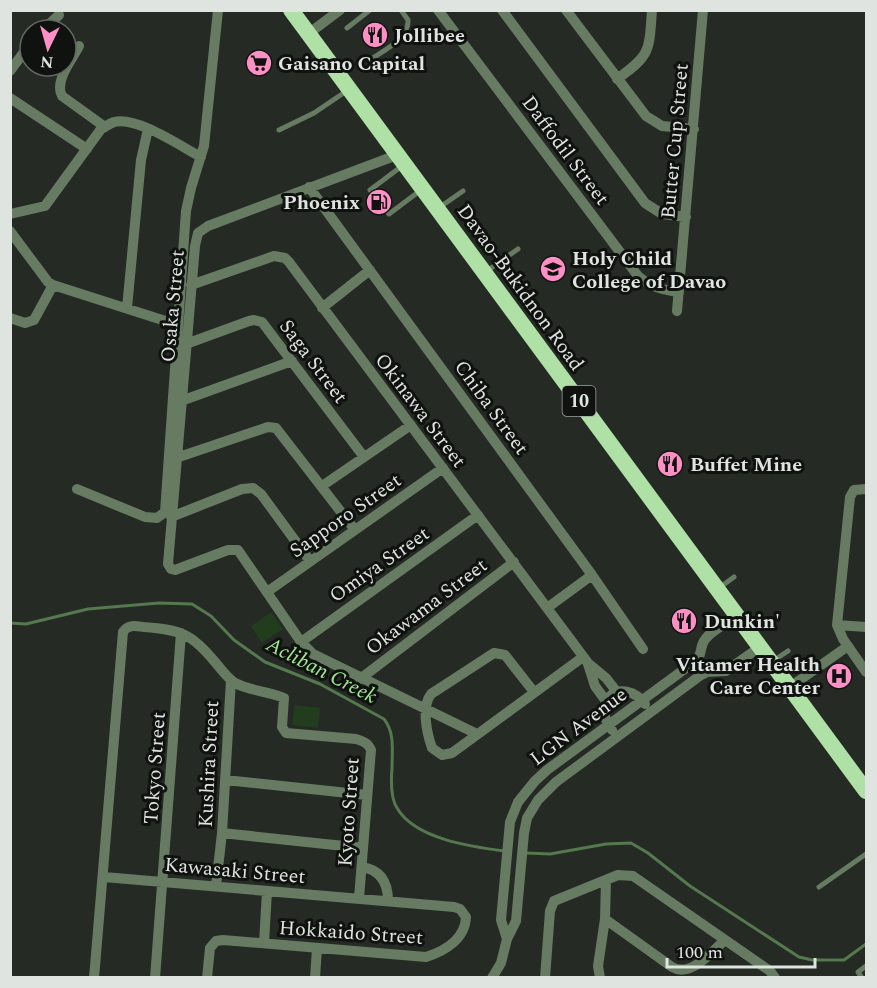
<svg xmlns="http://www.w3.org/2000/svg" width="877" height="988" font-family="Spectral,serif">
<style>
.green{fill:#213d1d}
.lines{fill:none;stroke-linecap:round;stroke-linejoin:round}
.stream{stroke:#55784f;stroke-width:3}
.service{stroke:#667b62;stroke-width:5}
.minor{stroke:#667b62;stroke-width:10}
.trunk{stroke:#afe0a6;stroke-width:16}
.labels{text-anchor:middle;stroke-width:6;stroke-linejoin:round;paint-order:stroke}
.shield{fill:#0f120f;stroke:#a1a5a1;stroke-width:1.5}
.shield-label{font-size:18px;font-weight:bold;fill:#e0e4e0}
.poi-label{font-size:20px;font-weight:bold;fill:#e0e4e0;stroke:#0f120f;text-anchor:start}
.street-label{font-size:20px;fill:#e0e4e0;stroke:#0f120f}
.water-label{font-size:21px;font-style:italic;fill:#a0e694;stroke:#0f120f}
</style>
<rect width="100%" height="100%" fill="#252a24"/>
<path class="green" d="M 271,612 L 283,629 L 262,643 L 251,626 Z
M 295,705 L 320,708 L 318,728 L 292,725 Z"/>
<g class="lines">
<path class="stream" d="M 10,623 L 26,624 L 88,609 L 159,603 L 192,604 L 211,616 L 234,640 L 265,662 L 320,684 L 384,719 C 395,733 392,750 392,768 C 391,780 390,797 397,808 C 415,839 472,847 505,851
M 526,853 L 550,854 L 606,844 L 631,843 L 648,853 L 690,886 L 799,957 L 812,960 L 844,960 L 866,944"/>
<path class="service" d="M 347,28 L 370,10
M 370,60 C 384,50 409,39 408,20 L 401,10
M 279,130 L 314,113 L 348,90
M 376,198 L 370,190 L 402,166
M 383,207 L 389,214 L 421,190
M 440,207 L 463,191
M 487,271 L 518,249
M 719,588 L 734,577
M 773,661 L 788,651
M 819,887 L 866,854
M 862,978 L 858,972 L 866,966"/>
<path class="minor" d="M 438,10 L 638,276 C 650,287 663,290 679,292
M 502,10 L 645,203 L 662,214 L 686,217
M 566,10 L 646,116 L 662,126 L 694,129
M 43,30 L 59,15
M 308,34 L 340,10
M 79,46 C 72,60 54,81 62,96 L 105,127
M 10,71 L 30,44
M 617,79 C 651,55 649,51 652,10
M 10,98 L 87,149
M 397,155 L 208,226 L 198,233 L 195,246 L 168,564 L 171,569 L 175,570 L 228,550 L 238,550 L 301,642 L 313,654 L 477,734
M 309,187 L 592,575 L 643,649
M 10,214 L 45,206 L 101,129 C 105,127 109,124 114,122 C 137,116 180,146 201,157
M 10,231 L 48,282 L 53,285 L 178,325
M 191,285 L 274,256 L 285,258 L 289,262 L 588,663 L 606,678 L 617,692
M 127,308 L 141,160 L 148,129
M 322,308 L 370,270
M 677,311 L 703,10
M 10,318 L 25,323 L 34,320 L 53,285
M 186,344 L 249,321 L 254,320 L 262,322 L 364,457
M 181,401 L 292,361
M 176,458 L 268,427 L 276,428 L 355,530
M 322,486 L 411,425
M 77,489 L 145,517 L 157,518 L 165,512 L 186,211 L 191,188 L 204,146 L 218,10
M 866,489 L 854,490 L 850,497 L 837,625 L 843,639 L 866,672
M 171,517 L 242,489 L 253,488 L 261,494 L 310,561
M 267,592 L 443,468
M 547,608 L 592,575
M 837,625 L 866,627
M 301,642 L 478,515
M 588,664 L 595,686 L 606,701
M 360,679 L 514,562
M 790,687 L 848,646
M 534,692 L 505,655 L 494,653 L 431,694 C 421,707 427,734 432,748 L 442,755 L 452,753 L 583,657
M 612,730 C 588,699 624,676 645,704
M 225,780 L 367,795
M 222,833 L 363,848
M 362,867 C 381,870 388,883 388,901
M 104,877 L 454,907 L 460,909 L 466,917 C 465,939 445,951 426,957 L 223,940 L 216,941 L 210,948 L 207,978
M 216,886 L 222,833 L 231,680
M 605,919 L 672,967 C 691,978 711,952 725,940
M 507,939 L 501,920 L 510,822 L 518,802 L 535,781 L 547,770 L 697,660 C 702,654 700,647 704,641 C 710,631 727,623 737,616
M 264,943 L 267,891
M 94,978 L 123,632 C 128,624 135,626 144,627 C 181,630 191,633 215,662 C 221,669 227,678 235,683 C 250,691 268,691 284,698 L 282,727 L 286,733 L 356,739 C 363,741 368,743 371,750 L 359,898
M 155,978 L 181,633
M 315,978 L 317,948
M 492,978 L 501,963 L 507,939 L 516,921 L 524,833 L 527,818 L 538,800 L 556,782 L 701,675 L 707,672 L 726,671 L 760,647
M 545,978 L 550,911 L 554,901 L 618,875 L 633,876 L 770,971 L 775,978
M 600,978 L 598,966 L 605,919 L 606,880"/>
<path class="trunk" d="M 291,10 L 866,791"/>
</g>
<defs>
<g id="restaurant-disc" transform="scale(1.35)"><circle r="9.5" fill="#fc8fc3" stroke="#0f120f"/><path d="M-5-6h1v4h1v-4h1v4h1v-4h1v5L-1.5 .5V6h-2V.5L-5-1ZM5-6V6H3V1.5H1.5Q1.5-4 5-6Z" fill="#111"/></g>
<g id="supermarket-disc" transform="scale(1.35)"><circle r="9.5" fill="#fc8fc3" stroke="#0f120f"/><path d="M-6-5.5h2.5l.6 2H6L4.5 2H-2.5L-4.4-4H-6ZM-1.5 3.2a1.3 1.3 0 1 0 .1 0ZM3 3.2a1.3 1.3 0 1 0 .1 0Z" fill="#111"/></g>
<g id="fuel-disc" transform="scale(1.35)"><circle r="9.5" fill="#fc8fc3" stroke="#0f120f"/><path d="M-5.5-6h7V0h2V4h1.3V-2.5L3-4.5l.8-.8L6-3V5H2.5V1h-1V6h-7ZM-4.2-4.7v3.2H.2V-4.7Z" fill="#111"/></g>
<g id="university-disc" transform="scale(1.35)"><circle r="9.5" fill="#fc8fc3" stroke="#0f120f"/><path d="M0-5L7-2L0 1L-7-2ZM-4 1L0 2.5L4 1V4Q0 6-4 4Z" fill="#111"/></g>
<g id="hospital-disc" transform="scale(1.35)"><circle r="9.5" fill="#fc8fc3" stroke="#0f120f"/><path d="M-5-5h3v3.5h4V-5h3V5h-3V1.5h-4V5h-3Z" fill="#111"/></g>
</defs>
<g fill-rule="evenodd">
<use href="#restaurant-disc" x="375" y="35"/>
<use href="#supermarket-disc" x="259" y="63"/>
<use href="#fuel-disc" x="379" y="202"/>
<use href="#university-disc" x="553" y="269"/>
<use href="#restaurant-disc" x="670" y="464"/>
<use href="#restaurant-disc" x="684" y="621"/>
<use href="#hospital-disc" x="839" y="676"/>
</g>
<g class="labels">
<rect class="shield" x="562.5" y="386" width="33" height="30" rx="4.5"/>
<g class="shield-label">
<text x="579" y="407">10</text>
</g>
<g class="poi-label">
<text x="394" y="42">Jollibee</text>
<text x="278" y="70">Gaisano Capital</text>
<text x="360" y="209" text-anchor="end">Phoenix</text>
<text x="572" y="265">Holy Child<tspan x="572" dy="23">College of Davao</tspan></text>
<text x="690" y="471">Buffet Mine</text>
<text x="704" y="628">Dunkin'</text>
<text x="820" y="671" text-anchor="end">Vitamer Health<tspan x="820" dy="23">Care Center</tspan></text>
</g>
<g class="street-label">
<text transform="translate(674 141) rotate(-85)" y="7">Butter Cup Street</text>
<text transform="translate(566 150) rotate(53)" y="7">Daffodil Street</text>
<text transform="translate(521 287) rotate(54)" y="7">Davao-Bukidnon Road</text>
<text transform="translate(172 306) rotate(-85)" y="7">Osaka Street</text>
<text transform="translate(314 361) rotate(53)" y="7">Saga Street</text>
<text transform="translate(492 407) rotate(54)" y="7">Chiba Street</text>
<text transform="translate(421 410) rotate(53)" y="7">Okinawa Street</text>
<text transform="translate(345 515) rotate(-35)" y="7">Sapporo Street</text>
<text transform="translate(379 564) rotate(-35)" y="7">Omiya Street</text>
<text transform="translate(426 606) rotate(-37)" y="7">Okawama Street</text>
<text transform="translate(578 726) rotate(-37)" y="7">LGN Avenue</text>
<text transform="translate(208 764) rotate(-87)" y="7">Kushira Street</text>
<text transform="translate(154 768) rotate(-86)" y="7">Tokyo Street</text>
<text transform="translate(348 812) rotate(-86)" y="7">Kyoto Street</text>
<text transform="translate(235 870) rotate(5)" y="7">Kawasaki Street</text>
<text transform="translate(351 932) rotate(4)" y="7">Hokkaido Street</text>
</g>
<g class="water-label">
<text transform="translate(322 670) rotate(27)" y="7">Acliban Creek</text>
</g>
</g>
<rect width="877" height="988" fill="none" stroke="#e0e4e0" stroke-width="24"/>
<g transform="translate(48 48) rotate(185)"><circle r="28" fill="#0f120f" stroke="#636663" stroke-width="1.5"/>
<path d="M0-4.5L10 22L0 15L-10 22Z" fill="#fc8fc3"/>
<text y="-9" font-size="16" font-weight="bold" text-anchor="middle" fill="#e0e4e0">N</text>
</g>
<path d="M667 958v9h148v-9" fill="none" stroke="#e0e4e0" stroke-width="3"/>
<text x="676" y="958" font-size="18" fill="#e0e4e0" stroke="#0f120f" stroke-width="4.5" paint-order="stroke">100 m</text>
</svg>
